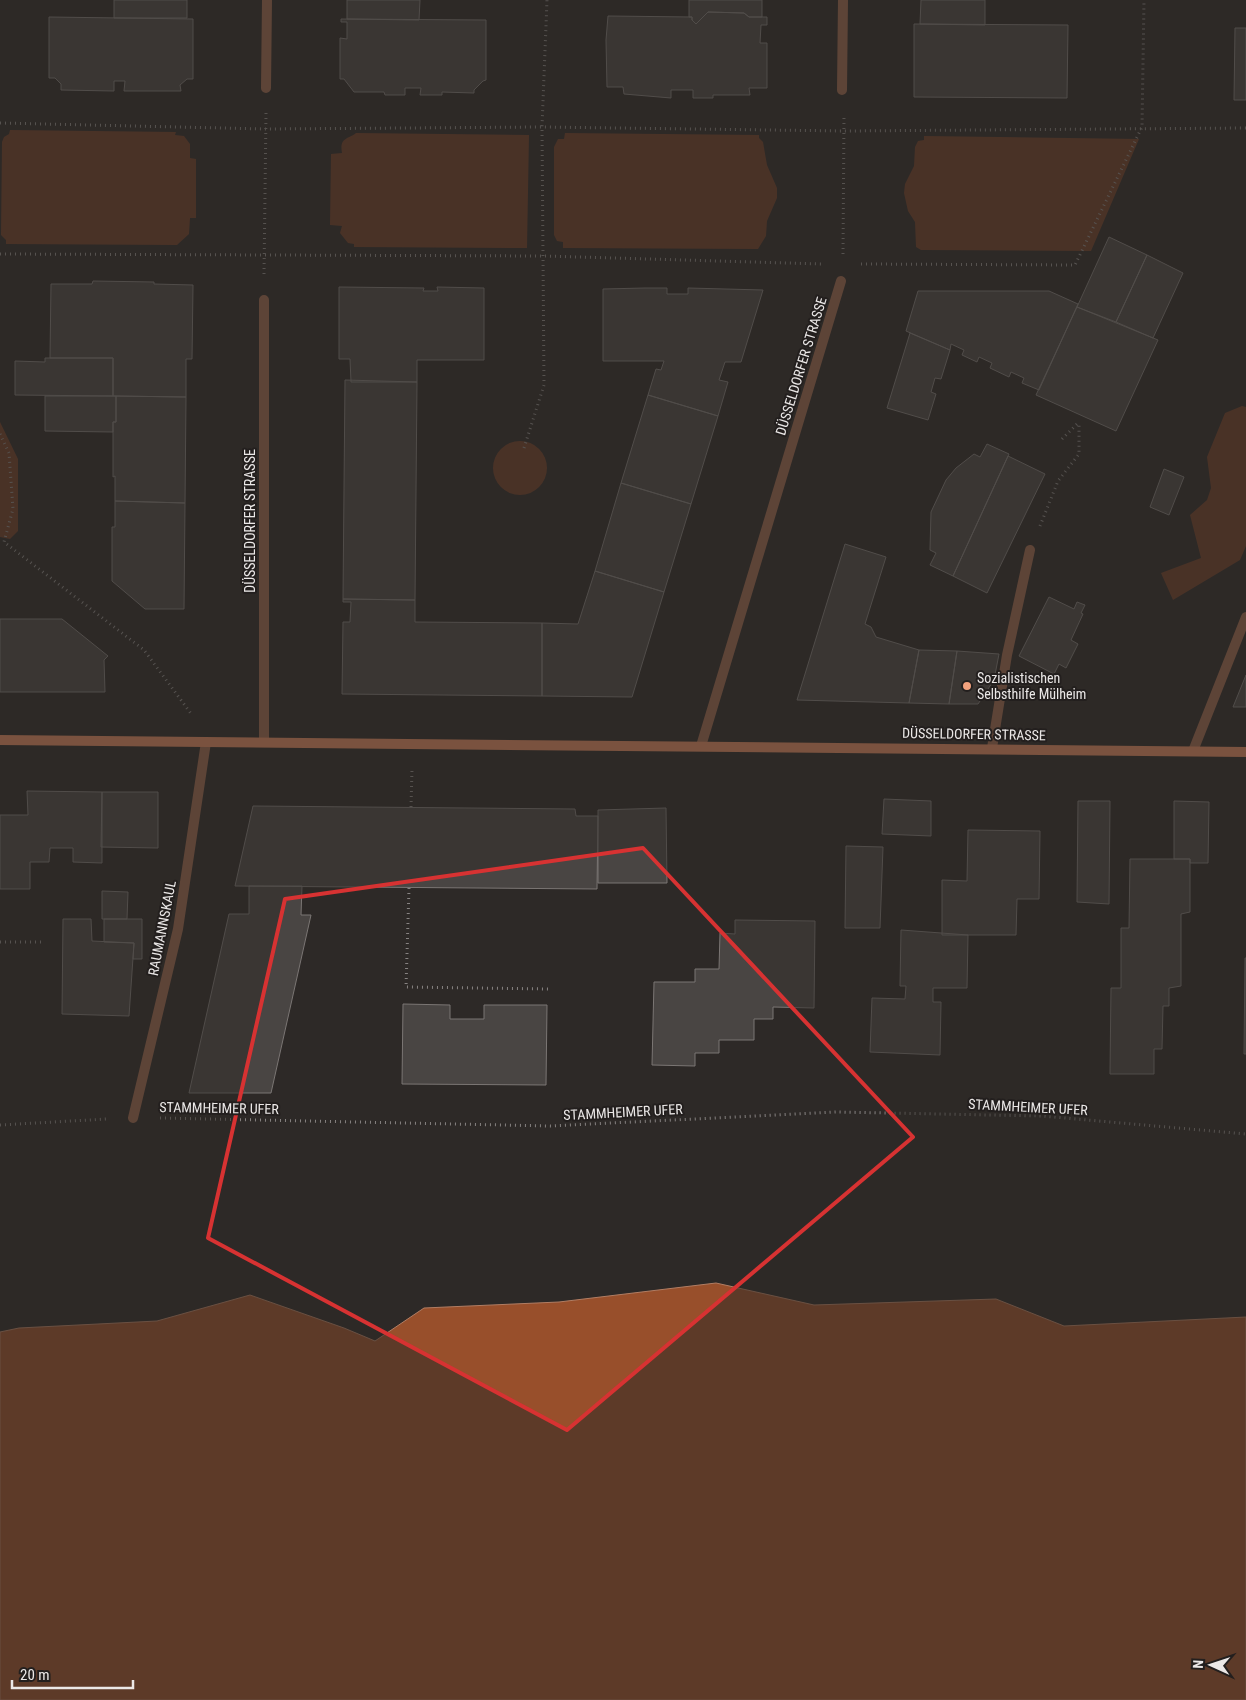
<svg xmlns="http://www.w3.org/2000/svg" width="1246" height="1700" font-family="'Roboto Condensed',sans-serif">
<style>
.green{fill:#6c3d27}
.water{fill:#984f2b;stroke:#b17d63}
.building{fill:#494543;stroke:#7b7674}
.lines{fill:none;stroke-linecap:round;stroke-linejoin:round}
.path{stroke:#878382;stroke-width:3;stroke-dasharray:1 4;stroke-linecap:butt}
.lane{stroke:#98644c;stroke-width:10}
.street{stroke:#98644c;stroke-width:10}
.secondary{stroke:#d7835d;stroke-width:10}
.marked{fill:none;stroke:#d73232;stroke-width:4;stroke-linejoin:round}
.poi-dot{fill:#f1a17d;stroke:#231f1e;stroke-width:2}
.labels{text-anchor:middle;stroke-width:4;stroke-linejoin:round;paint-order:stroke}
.street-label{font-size:14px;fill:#ebe8e7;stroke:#231f1e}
.poi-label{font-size:14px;fill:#ebe8e7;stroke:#231f1e;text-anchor:start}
</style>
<rect width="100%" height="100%" fill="#2d2927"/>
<path class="green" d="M 10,130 L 176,132 L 175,135 L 184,136 L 190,144 L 190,158 L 196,159 L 196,218 L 190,218 L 189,234 L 177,245 L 6,244 L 6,240 L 1,235 L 2,142 L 4,137 L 9,134 Z
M 356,133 L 529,135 L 527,248 L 354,247 L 354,244 L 348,243 L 340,233 L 342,226 L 330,225 L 331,154 L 342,153 C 339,137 349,139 356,133 Z
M 565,133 L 759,135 L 759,138 L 763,142 L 767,165 L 777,188 L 777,198 L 767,221 L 766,236 L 758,249 L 563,248 L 563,242 L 557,241 L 554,235 L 554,147 L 558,139 L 564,139 Z
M 924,136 L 1139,139 L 1091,251 L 921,250 L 916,247 L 915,222 L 908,211 L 904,193 L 905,184 L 914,166 L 915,147 L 918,141 L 924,140 Z
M 1242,406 L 1246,407 L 1246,546 L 1240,560 L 1173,600 L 1161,573 L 1201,558 L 1190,515 L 1207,500 L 1211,488 L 1207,457 L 1225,413 Z
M 0,422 L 18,459 L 18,531 L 10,539 L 0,537 Z
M493 468a27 27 0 1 1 54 0a27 27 0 1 1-54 0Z"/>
<path class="water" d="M 716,1283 L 814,1305 L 996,1299 L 1064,1326 L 1246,1317 L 1246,1700 L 0,1700 L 0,1332 L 19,1328 L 157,1321 L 250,1295 L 344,1328 L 375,1341 L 424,1308 L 559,1302 Z"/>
<path class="building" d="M 114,0 L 187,0 L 187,18 L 114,18 Z
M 347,0 L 420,0 L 419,20 L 347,19 Z
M 689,0 L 762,0 L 762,17 L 749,17 L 744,13 L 708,12 L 696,24 L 692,20 L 692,17 L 689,17 Z
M 921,0 L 985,0 L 985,25 L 920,24 Z
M 708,12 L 744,13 L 749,17 L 767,17 L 767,25 L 761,25 L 760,43 L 767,43 L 767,88 L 749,88 L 750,95 L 713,95 L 713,98 L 693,98 L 693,90 L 671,90 L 671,98 L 624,94 L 623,87 L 607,87 L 606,40 L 608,16 L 692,17 L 692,20 L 696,24 Z
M 49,17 L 193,19 L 193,79 L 187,79 L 180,85 L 181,91 L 124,91 L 125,81 L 114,81 L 114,91 L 61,90 L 61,84 L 55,78 L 49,78 Z
M 341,19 L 486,20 L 486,80 L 483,81 L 474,90 L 474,93 L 442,92 L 442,95 L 420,95 L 421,88 L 405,88 L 405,95 L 385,95 L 384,92 L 354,92 L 344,79 L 340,79 L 340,38 L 347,39 L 347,22 L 341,22 Z
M 914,24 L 1068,25 L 1067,98 L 914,97 Z
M 1235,28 L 1246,28 L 1246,100 L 1234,100 Z
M 1109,237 L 1147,255 L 1116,322 L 1077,307 Z
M 1147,255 L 1183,273 L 1153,338 L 1116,322 Z
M 93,281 L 154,282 L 154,284 L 193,285 L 192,359 L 186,359 L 186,397 L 113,396 L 113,358 L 50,358 L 51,284 L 92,284 Z
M 339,287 L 424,288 L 423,291 L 438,291 L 437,287 L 484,288 L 484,360 L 417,360 L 417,382 L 351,382 L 350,359 L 339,359 Z
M 645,288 L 667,288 L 667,294 L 688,294 L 688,288 L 763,290 L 741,362 L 725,362 L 719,380 L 728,382 L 718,416 L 648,395 L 656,369 L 661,370 L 664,361 L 603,361 L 603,289 Z
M 918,291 L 1049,291 L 1078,304 L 1039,390 L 1022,383 L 1024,378 L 1011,372 L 1009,377 L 990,368 L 992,363 L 979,357 L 977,362 L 962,355 L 964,350 L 951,344 L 950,350 L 906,331 Z
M 1077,307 L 1158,340 L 1116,431 L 1036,395 Z
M 910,333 L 950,350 L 941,379 L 935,378 L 931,392 L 936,394 L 928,420 L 887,408 Z
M 45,358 L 113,358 L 113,396 L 15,395 L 15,361 L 45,362 Z
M 345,380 L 417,382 L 415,600 L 343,599 Z
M 648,395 L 718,416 L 691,504 L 621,483 Z
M 45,396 L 116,396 L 116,422 L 113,422 L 113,432 L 45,431 Z
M 116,396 L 186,397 L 185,503 L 115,501 L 115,476 L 113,477 L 113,422 L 116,422 Z
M 987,444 L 1009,454 L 953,576 L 930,565 L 936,553 L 930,550 L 931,512 L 946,480 L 956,468 L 974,454 L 980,457 Z
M 1008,456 L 1045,474 L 987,593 L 953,576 Z
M 1164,469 L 1184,477 L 1169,515 L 1150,507 Z
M 621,483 L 691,504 L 664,592 L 595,571 Z
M 115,501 L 185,503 L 184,609 L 145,609 L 112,581 L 112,527 L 115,527 Z
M 845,544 L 886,557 L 865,624 L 871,627 L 876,637 L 919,650 L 909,703 L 797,700 Z
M 595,571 L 664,592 L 632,697 L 542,696 L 542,623 L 578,624 Z
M 1049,597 L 1074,609 L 1077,602 L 1085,605 L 1081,613 L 1083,614 L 1071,640 L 1078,644 L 1066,668 L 1059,664 L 1054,674 L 1019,656 Z
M 343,599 L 415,600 L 415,622 L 542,623 L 542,696 L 342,694 L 343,622 L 350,622 L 351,602 L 343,602 Z
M 0,619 L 62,619 L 108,656 L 104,660 L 105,692 L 0,692 Z
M 919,650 L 957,651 L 949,704 L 909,703 Z
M 957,651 L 999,654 L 994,680 L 978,704 L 949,704 Z
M 1246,675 L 1246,707 L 1233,707 Z
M 27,791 L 102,792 L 102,863 L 73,862 L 73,848 L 50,848 L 49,862 L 30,862 L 30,889 L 0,889 L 0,815 L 28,815 Z
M 102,792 L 158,792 L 158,848 L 101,847 Z
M 884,799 L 931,801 L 931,836 L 882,834 Z
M 1078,801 L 1110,801 L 1109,904 L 1077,902 Z
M 1174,801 L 1209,802 L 1208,863 L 1190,863 L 1190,859 L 1174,859 Z
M 253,806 L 575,809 L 576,816 L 598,816 L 597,889 L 235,886 Z
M 666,808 L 667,883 L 598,883 L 598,810 Z
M 968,830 L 1040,831 L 1039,899 L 1017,899 L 1016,935 L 942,935 L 942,880 L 967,881 Z
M 846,846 L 883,847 L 880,928 L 845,928 Z
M 1130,859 L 1190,859 L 1190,912 L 1181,914 L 1181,986 L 1169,988 L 1169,1006 L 1163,1006 L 1162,1049 L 1154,1049 L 1154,1074 L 1110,1074 L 1111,988 L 1121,988 L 1121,928 L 1129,928 Z
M 249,886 L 302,886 L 301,915 L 311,915 L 271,1093 L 189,1093 L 229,914 L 249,914 Z
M 102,891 L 128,892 L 127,919 L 102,919 Z
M 63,919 L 91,919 L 92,941 L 134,943 L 129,1016 L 62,1014 Z
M 104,919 L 142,919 L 142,959 L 133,959 L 134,943 L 104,942 Z
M 735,920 L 815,921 L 814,1008 L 773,1007 L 773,1019 L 754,1019 L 754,1040 L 719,1040 L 719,1053 L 695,1053 L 695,1066 L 652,1065 L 654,982 L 695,982 L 695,969 L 719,969 L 720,933 L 735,934 Z
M 901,930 L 968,935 L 967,988 L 933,988 L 933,1002 L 941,1002 L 940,1055 L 870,1052 L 872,998 L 905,999 L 906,986 L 900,986 Z
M 1245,958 L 1246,958 L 1246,1054 L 1244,1054 Z
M 403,1004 L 450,1005 L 450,1019 L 484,1019 L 484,1005 L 547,1005 L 546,1085 L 402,1084 Z"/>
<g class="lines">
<path class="path" d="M 0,123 L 266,129 L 542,127 L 845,131 L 1246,128
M 0,254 L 544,256 L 822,264
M 843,254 L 844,115
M 861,264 L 1075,265 L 1142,127 L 1144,0
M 264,274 L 266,113
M 0,434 L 9,453 L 13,509 L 4,542 L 144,650 L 192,715
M 1062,439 L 1078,423
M 524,448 L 544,385 L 542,127 L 547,0
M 1040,526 L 1058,481 L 1079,454 L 1079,422
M 411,807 L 412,769
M 409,888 L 406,987 L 549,989
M 0,942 L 42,942
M 160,1118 L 551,1126 L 836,1112 L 1042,1116 L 1246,1134
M 0,1125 L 107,1119"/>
<path class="lane" d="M 992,748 L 1007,655 L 1030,550
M 1193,751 L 1246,617"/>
<path class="street" d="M 266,88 L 267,0
M 842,90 L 843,0
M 264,742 L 264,300
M 701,746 L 841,281
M 133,1118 L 178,929 L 206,742"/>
<path class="secondary" d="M 0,740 L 1246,752"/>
</g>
<path d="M0 0H1246V1700H0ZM 643,848 L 913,1137 L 567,1430 L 208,1238 L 285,899 Z" fill="#2d2927" fill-opacity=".55" fill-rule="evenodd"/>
<path class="marked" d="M 643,848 L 913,1137 L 567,1430 L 208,1238 L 285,899 Z"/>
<circle class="poi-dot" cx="967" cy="686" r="5"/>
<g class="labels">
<g class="street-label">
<text transform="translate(801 366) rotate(-73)" y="5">DÜSSELDORFER STRASSE</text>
<text transform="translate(250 521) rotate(-90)" y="5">DÜSSELDORFER STRASSE</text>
<text transform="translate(974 734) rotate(1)" y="5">DÜSSELDORFER STRASSE</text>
<text transform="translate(162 928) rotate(-79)" y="5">RAUMANNSKAUL</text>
<text transform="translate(1028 1107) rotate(3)" y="5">STAMMHEIMER UFER</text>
<text transform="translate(219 1108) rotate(1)" y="5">STAMMHEIMER UFER</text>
<text transform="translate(623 1112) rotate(-3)" y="5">STAMMHEIMER UFER</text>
</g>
<g class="poi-label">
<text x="977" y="683">Sozialistischen<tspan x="977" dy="16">Selbsthilfe Mülheim</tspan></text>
</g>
</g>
<g transform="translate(1211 1665) rotate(273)" stroke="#231f1e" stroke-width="4" paint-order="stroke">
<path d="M0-4L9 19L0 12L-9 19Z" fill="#ebe8e7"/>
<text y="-8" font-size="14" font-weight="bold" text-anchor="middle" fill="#ebe8e7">N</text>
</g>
<path d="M12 1680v8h121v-8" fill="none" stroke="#ebe8e7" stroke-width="2.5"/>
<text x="20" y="1680" font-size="15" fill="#ebe8e7" stroke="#231f1e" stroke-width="4" paint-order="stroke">20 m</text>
</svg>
